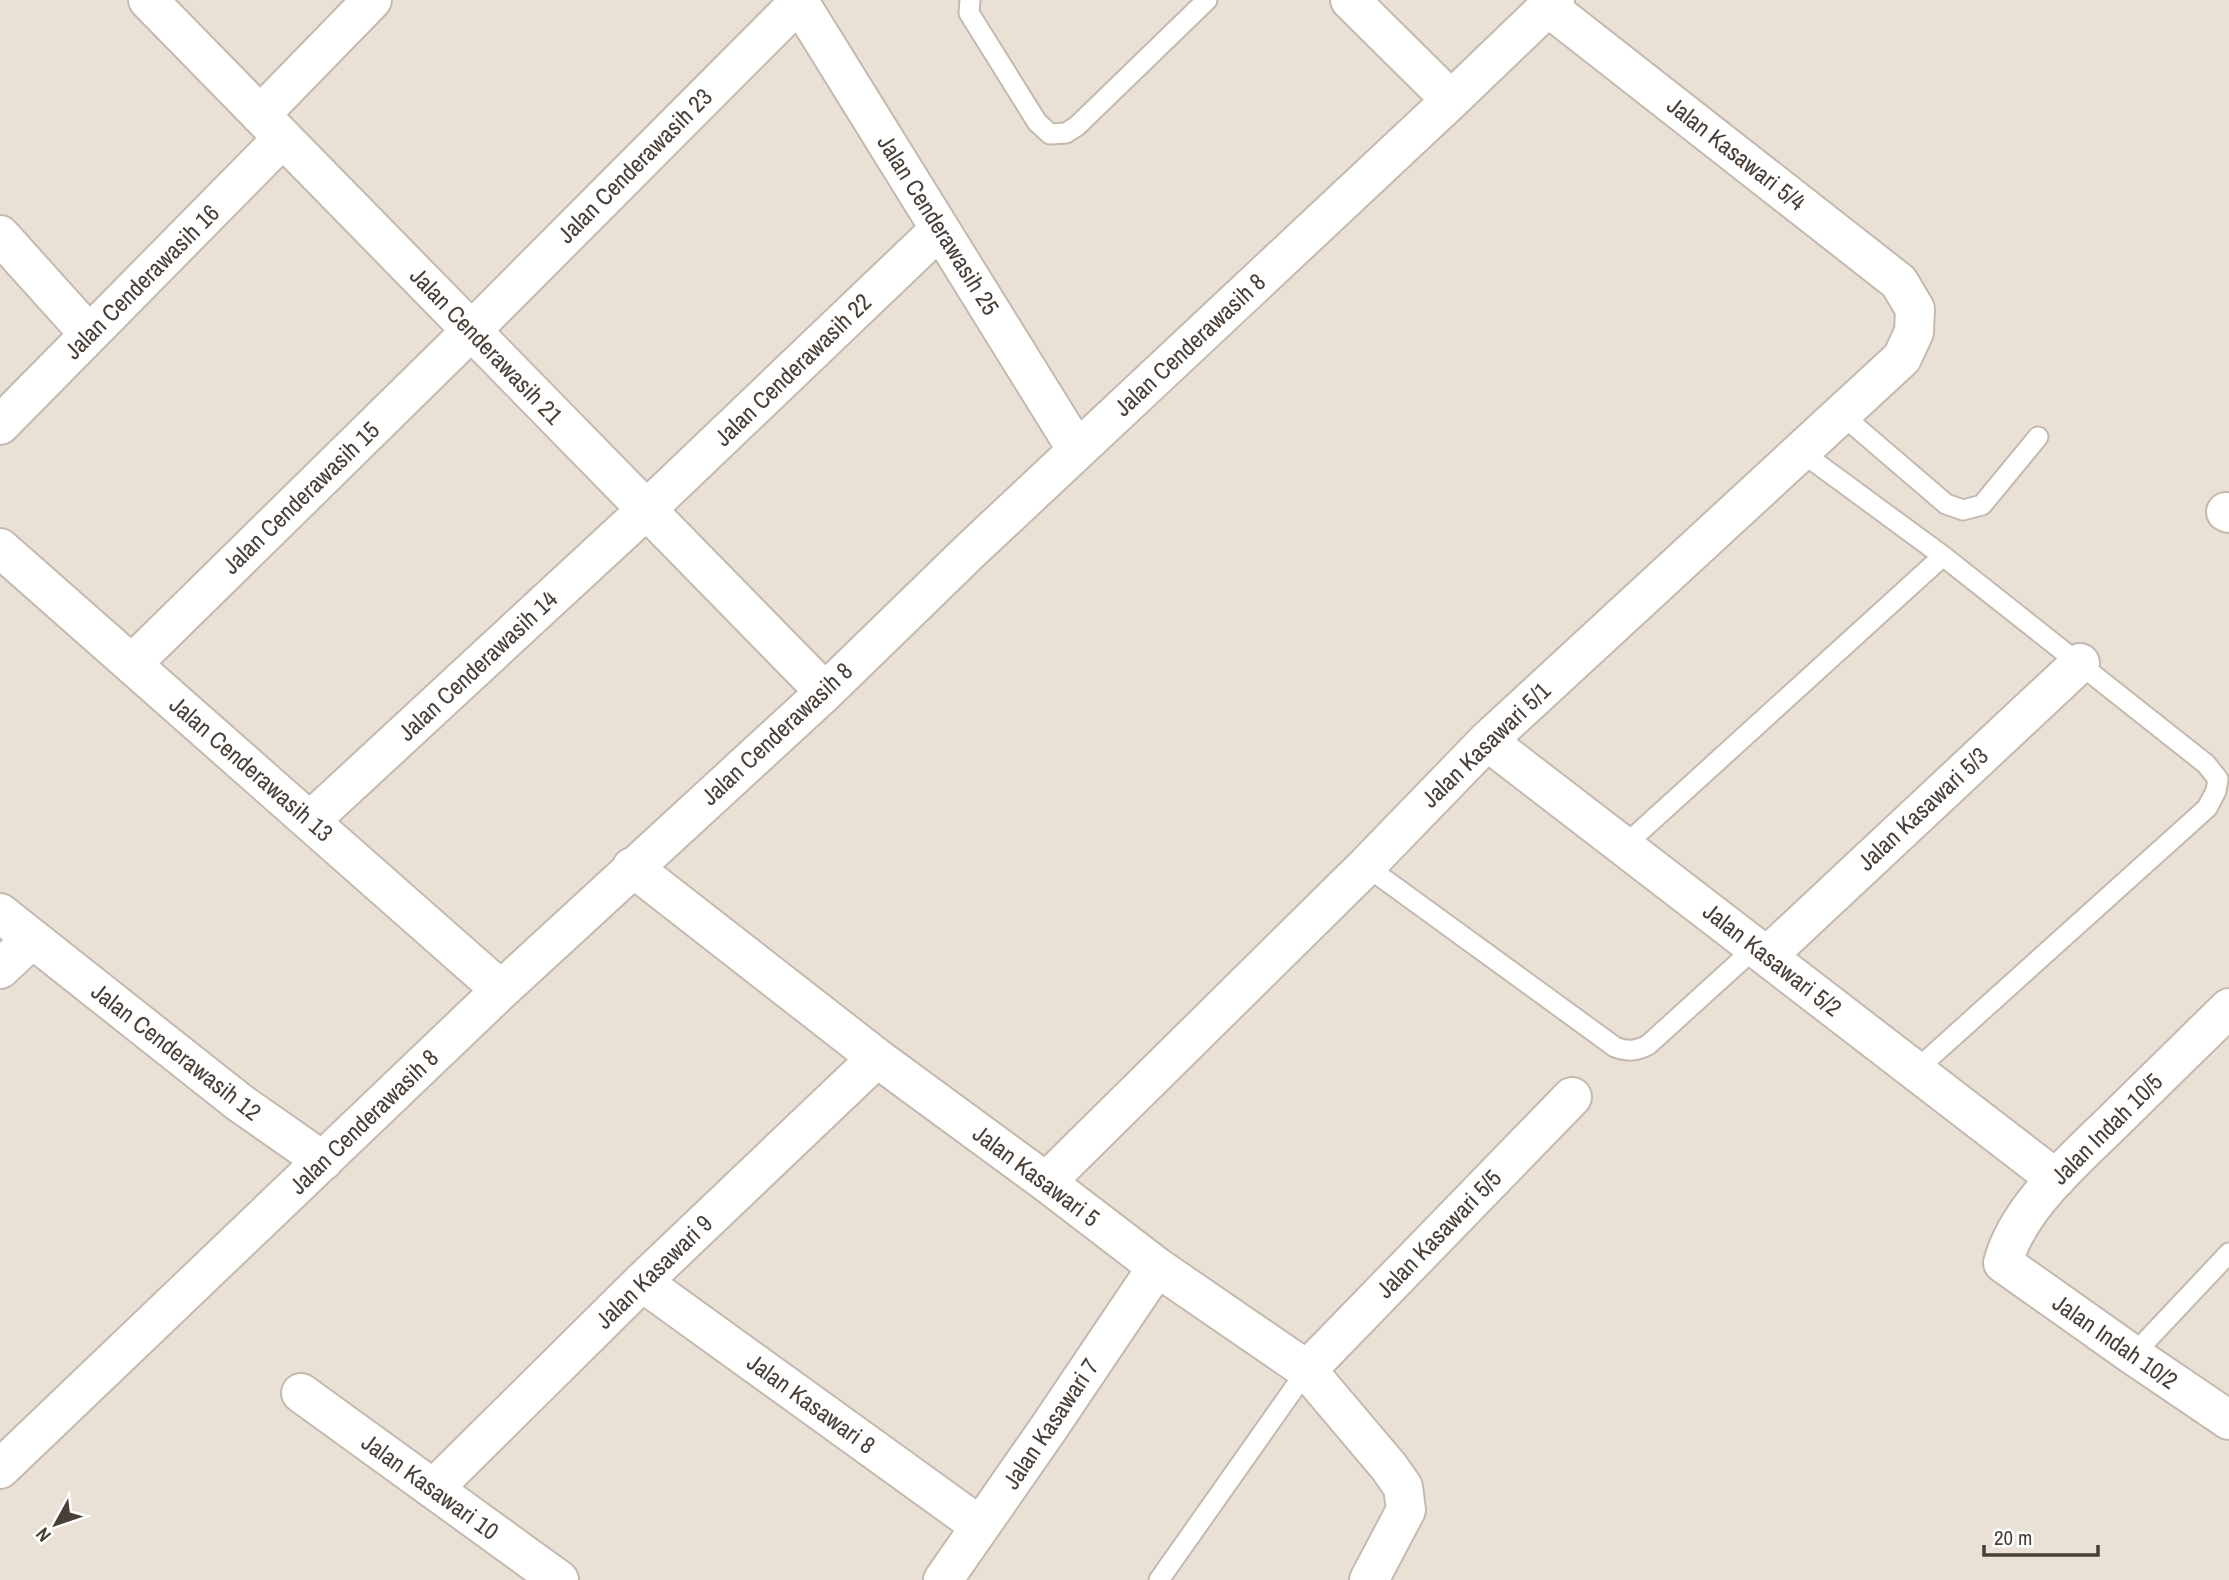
<svg xmlns="http://www.w3.org/2000/svg" width="2229" height="1580" font-family="'Archivo Narrow',sans-serif">
<style>
.residential{fill:#eae1d6}
.lines{fill:none;stroke-linecap:round;stroke-linejoin:round}
.lane-casing{stroke:#c5b9ad;stroke-width:23}
.street-casing{stroke:#c5b9ad;stroke-width:42}
.lane{stroke:#fff;stroke-width:19}
.street{stroke:#fff;stroke-width:38}
.labels{text-anchor:middle;stroke-width:5;stroke-linejoin:round;paint-order:stroke}
.street-label{font-size:24px;fill:#4a3f36;stroke:#fff}
</style>
<rect width="100%" height="100%" fill="#f5f0e9"/>
<path class="residential" d="M 0,0 L 2229,0 L 2229,1580 L 0,1580 Z"/>
<g class="lines">
<g class="lane-casing">
<path id="lane" d="M 970,0 L 969,13 L 1037,122 L 1050,134 L 1066,133 L 1077,126 L 1207,0
M 1841,414 L 1946,504 L 1963,510 L 1982,505 L 2038,437
M 1800,451 L 1943,556 L 2206,764 L 2218,779 L 2216,791 L 2207,808 L 1916,1070
M 1624,846 L 1943,556
M 1366,866 L 1615,1047 C 1628,1052 1636,1051 1648,1045 L 1756,947
M 2133,1355 L 2229,1253
M 1159,1580 L 1307,1370"/>
</g>
<g class="street-casing">
<path id="street" d="M 148,0 L 825,692
M 798,0 L 1077,450
M 1350,0 L 1451,100
M 260,115 L 372,0
M 0,235 L 89,334
M 0,425 L 283,138
M 2226,512 L 2229,513
M 0,548 L 501,990
M 132,664 L 471,331 L 799,2
M 1487,741 L 2056,1179
M 310,821 L 646,510 L 940,229
M 632,867 L 877,1058 L 1046,1182 L 1157,1267 L 1307,1370 L 1389,1467 L 1403,1487 L 1406,1510 L 1369,1580
M 0,913 L 240,1103 L 323,1161
M 1767,956 L 2080,663
M 0,969 L 31,940
M 2229,1008 C 2192,1044 2155,1081 2118,1117 C 2077,1158 2018,1206 2003,1263 L 2133,1355 L 2229,1420
M 1046,1182 L 1366,866 L 1487,741 L 1902,358 L 1914,332 L 1915,309 L 1899,282 L 1548,7
M 642,1282 L 980,1526
M 1307,1370 L 1572,1097
M 301,1393 L 559,1580
M 0,1469 L 501,990 L 825,692 L 970,551 L 1451,100 L 1555,0
M 433,1489 L 642,1282 L 877,1058
M 943,1580 L 1048,1429 L 1157,1267"/>
</g>
<use href="#lane" class="lane"/>
<use href="#street" class="street"/>
</g>
<g class="labels">
<g class="street-label">
<text transform="translate(1736 154) rotate(38)" y="8">Jalan Kasawari 5/4</text>
<text transform="translate(635 166) rotate(-45)" y="8">Jalan Cenderawasih 23</text>
<text transform="translate(938 225) rotate(58)" y="8">Jalan Cenderawasih 25</text>
<text transform="translate(142 282) rotate(-45)" y="8">Jalan Cenderawasih 16</text>
<text transform="translate(1190 345) rotate(-43)" y="8">Jalan Cenderawasih 8</text>
<text transform="translate(486 346) rotate(46)" y="8">Jalan Cenderawasih 21</text>
<text transform="translate(793 370) rotate(-44)" y="8">Jalan Cenderawasih 22</text>
<text transform="translate(301 498) rotate(-44)" y="8">Jalan Cenderawasih 15</text>
<text transform="translate(478 666) rotate(-43)" y="8">Jalan Cenderawasih 14</text>
<text transform="translate(777 734) rotate(-43)" y="8">Jalan Cenderawasih 8</text>
<text transform="translate(1486 745) rotate(-44)" y="8">Jalan Kasawari 5/1</text>
<text transform="translate(251 769) rotate(41)" y="8">Jalan Cenderawasih 13</text>
<text transform="translate(1923 809) rotate(-43)" y="8">Jalan Kasawari 5/3</text>
<text transform="translate(1772 960) rotate(38)" y="8">Jalan Kasawari 5/2</text>
<text transform="translate(176 1052) rotate(38)" y="8">Jalan Cenderawasih 12</text>
<text transform="translate(364 1122) rotate(-44)" y="8">Jalan Cenderawasih 8</text>
<text transform="translate(2107 1129) rotate(-45)" y="8">Jalan Indah 10/5</text>
<text transform="translate(1036 1176) rotate(37)" y="8">Jalan Kasawari 5</text>
<text transform="translate(1439 1234) rotate(-46)" y="8">Jalan Kasawari 5/5</text>
<text transform="translate(654 1272) rotate(-44)" y="8">Jalan Kasawari 9</text>
<text transform="translate(2115 1342) rotate(35)" y="8">Jalan Indah 10/2</text>
<text transform="translate(811 1404) rotate(36)" y="8">Jalan Kasawari 8</text>
<text transform="translate(1051 1424) rotate(-56)" y="8">Jalan Kasawari 7</text>
<text transform="translate(430 1487) rotate(36)" y="8">Jalan Kasawari 10</text>
</g>
</g>
<g transform="translate(56 1524) rotate(230)" stroke="#ffffff" stroke-width="5" paint-order="stroke">
<path d="M0-5L12 26L0 18L-12 26Z" fill="#4a3f36"/>
<text y="-10" font-size="19" font-weight="bold" text-anchor="middle" fill="#4a3f36">N</text>
</g>
<path d="M1984 1545v10h114v-10" fill="none" stroke="#4a3f36" stroke-width="3.5"/>
<text x="1994" y="1545" font-size="21" fill="#4a3f36" stroke="#ffffff" stroke-width="5" paint-order="stroke">20 m</text>
</svg>
